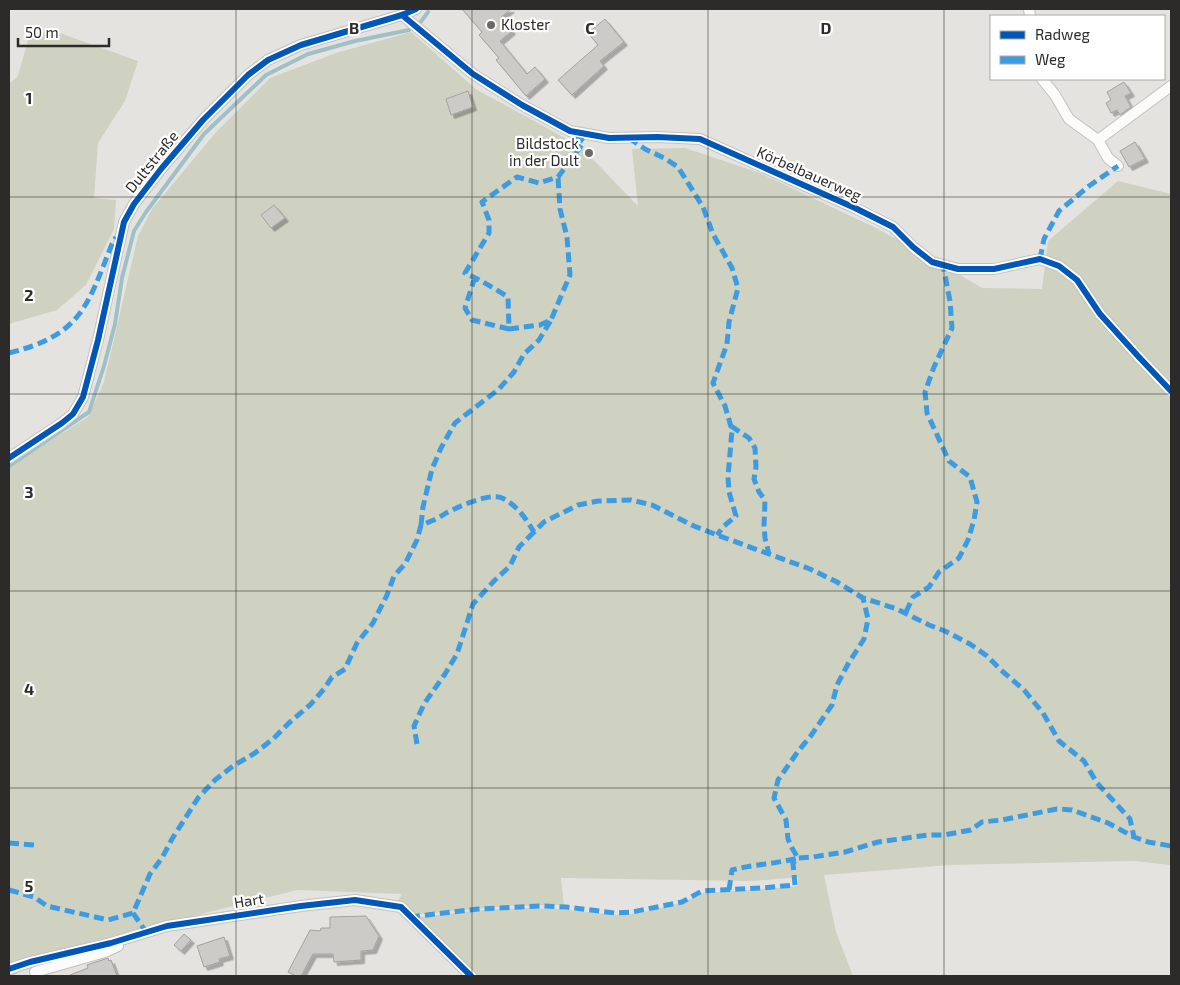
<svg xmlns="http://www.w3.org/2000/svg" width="1180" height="985" font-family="'Exo 2',sans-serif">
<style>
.green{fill:#cfd1c1}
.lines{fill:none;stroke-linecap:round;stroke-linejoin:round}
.stream{stroke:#a0c0c8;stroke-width:4}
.building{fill:#cdcbc8;stroke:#a4a29f;filter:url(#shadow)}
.street-casing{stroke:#c3c1be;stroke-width:12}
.street{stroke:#fbfbfa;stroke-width:10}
.quiet{stroke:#3d9ce1;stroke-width:5;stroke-dasharray:10 5;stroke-linecap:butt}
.cycleway-casing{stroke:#fff;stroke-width:9}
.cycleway{stroke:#0057b8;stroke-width:6}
.grid{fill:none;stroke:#2c2b29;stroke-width:1;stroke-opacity:0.55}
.poi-dot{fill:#6d6b69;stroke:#fff;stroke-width:2}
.labels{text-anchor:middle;stroke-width:4.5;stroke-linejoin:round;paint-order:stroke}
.poi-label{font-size:15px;fill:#2c2b29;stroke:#fff;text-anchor:start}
.street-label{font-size:15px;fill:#2c2b29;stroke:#fff}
.grid-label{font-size:16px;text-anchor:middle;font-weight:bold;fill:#2c2b29;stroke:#fff;stroke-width:4.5;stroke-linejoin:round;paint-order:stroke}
</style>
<defs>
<filter id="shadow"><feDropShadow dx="3.5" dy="3.5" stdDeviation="0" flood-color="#0004"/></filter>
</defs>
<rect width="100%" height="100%" fill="#e5e3df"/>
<path class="green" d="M 54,31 L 138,61 L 125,101 L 98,143 L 94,198 L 116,200 L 114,229 L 86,285 L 57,310 L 9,324 L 9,84 L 18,76 L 30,33 Z
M 411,32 L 477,90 L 527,117 L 581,147 L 638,206 L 632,149 L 685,148 L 760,173 L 878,229 L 943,265 L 982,288 L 1042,289 L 1048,241 L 1118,181 L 1171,194 L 1171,865 L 1134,861 L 950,865 L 824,875 L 836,932 L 853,976 L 474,976 L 445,947 L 420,917 L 483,910 L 528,908 L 560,909 L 617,915 L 640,913 L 684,902 L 703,893 L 764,889 L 798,886 L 798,878 L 799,877 L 752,881 L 561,878 L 564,905 L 508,906 L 410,915 L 396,905 L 402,894 L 297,890 L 75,946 L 30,965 L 13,976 L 9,976 L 9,467 L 88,417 L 104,382 L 138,236 L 152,209 L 217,131 L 270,78 L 336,53 Z"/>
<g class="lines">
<path class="stream" d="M 420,23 L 428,12
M 9,466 L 89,412 L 104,366 L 115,324 L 122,278 L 134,231 L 146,212 L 204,134 L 266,75 L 308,54 L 355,41 L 409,30"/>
</g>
<path class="building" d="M 462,9 L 511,9 L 500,18 L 512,31 L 500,41 L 527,74 L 535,67 L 545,79 L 526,96 L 496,60 L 499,58 L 479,35 L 482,32 Z
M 605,19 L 624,42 L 600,61 L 604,66 L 572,95 L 558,80 L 598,45 L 588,33 Z
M 1124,82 L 1131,93 L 1125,96 L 1131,107 L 1120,115 L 1117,110 L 1111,113 L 1106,103 L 1111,100 L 1107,92 Z
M 468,91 L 473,107 L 451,115 L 446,99 Z
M 1135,142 L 1145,159 L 1129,167 L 1120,151 Z
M 274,205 L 285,218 L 271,228 L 261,215 Z
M 366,916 L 379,936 L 373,950 L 361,951 L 361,960 L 334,962 L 333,954 L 313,954 L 301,976 L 296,976 L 288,972 L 310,930 L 320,931 L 321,928 L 330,928 L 330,917 Z
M 184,934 L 191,940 L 181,951 L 174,945 Z
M 224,937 L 230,956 L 219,959 L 220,962 L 204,967 L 197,946 Z
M 108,958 L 109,961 L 111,960 L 117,976 L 70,976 L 70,975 L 88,968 L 87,965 Z"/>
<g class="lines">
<g class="street-casing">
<path id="street" d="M 1029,9 L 1030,16
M 402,15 L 473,74 L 522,105 L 570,131 L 609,138 L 657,137 L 700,139 L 855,208 L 893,227 L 913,247 L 932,262 L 958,269 L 994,269 L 1040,259 L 1059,266 L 1077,280 L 1100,314 L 1137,355 L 1171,391
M 1042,79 L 1055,95 L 1069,119 L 1098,140 L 1108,158 L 1118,166
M 1098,140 L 1171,86
M 9,458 L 62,423 L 73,414 L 83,397 L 98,340 L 124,222 L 134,204 L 161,169 L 203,120 L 248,75 L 268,60 L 301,45 L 402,15 L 416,9
M 9,969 L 30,962 L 111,943 L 167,926 L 301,906 L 355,900 L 401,907 L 471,976
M 38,976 L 35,972 L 105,952 L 118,946"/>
</g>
<use href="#street" class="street"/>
<path class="quiet" d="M 629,138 L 645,149 L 664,158 L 678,167 L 703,207 L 713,234 L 732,268 L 738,288 L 729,322 L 727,344 L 713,383 L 725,406 L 732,430 L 728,477 L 729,492 L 736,516 L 724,526 L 717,535
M 1040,259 L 1044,239 L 1059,211 L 1089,186 L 1118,166
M 475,277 L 465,308 L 472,320 L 509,329 L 508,297 C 494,288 480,280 465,273 L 489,233 L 489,220 L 482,202 L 517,177 L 539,183 L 558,177 L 584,142 L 574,134
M 509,329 L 540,325 L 551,320 L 570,275 L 567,237 L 560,209 L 558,177
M 9,353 C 81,335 87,307 112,244 L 116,237
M 731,426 L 749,438 L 755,448 L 756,467 L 754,479 L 759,492 L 765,500 L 764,525 L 765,538 L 769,554
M 421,525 L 423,507 L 432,469 L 441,448 L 455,423 L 499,389 L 514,372 L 524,354 L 539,340 L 551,320
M 906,612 L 913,597 L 929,587 L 939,572 L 959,558 L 968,540 L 974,520 L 977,502 L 970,477 L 949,461 L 927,413 L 925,392 L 934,367 L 952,328 L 950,301 L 943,265
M 417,744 L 414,726 L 424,704 L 445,674 L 457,654 L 473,604 L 494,581 L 510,566 L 519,547 L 534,532
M 9,843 L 35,845
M 9,890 L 34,897 L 47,906 L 108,920 L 133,913 L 150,874 L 162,858 L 172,839 L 198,798 L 215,780 L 233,766 L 255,753 L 273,739 L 290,722 L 310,705 L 324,689 L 332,677 L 345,669 L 357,643 L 373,623 L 387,595 L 394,576 L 405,564 L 417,540 L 421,525 C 426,523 432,521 436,519 C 440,517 443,515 446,513 C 458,507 490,492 502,498 C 517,505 526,519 534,532 L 544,522 L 578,505 L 598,501 L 631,500 L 652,505 L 694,526 L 717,535 L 810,569 L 837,582 L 863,598 L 897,609 L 929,625 L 945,631 L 970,644 L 987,656 L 1001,670 L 1024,690 L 1043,713 L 1059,741 L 1084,761 L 1097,783 L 1130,819 L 1134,837
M 729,890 L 732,870 C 754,864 776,864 798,858 L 792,848 L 788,839 L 786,820 L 774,798 L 778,780 L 799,750 L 810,737 L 832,705 L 837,685 L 848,664 L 864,639 L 868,619 L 863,598
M 133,913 L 146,932
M 410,917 L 478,909 L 542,906 L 566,907 L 615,913 L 632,912 L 682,902 L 702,891 L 762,888 L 795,885 L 793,863 L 798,858 L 813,857 L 845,852 L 878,842 L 928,835 L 944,835 L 971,830 L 982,822 L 1002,820 L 1057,809 L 1072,810 L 1108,823 L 1134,837 L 1148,842 L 1171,846"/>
<g class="cycleway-casing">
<path id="cycleway" d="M 402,15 L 473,74 L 522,105 L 570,131 L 609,138 L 657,137 L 700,139 L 855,208 L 893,227 L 913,247 L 932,262 L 958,269 L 994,269 L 1040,259 L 1059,266 L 1077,280 L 1100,314 L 1137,355 L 1171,391
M 9,458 L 62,423 L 73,414 L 83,397 L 98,340 L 124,222 L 134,204 L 161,169 L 203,120 L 248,75 L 268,60 L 301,45 L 402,15 L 416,9
M 9,969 L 30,962 L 111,943 L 167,926 L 301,906 L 355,900 L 401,907 L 471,976"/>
</g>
<use href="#cycleway" class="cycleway"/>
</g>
<path class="grid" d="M 236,9 L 236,976M 472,9 L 472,976M 708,9 L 708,976M 944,9 L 944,976M 9,197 L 1171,197M 9,394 L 1171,394M 9,591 L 1171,591M 9,788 L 1171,788"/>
<g class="poi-dot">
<circle cx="491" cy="25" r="5"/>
<circle cx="589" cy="153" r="5"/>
</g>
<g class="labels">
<g class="poi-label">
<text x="501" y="30">Kloster</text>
<text x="579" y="149" text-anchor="end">Bildstock<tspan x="579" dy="17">in der Dult</tspan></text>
</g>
<g class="street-label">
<text transform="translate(152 162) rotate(-51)" y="5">Dultstraße</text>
<text transform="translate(809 174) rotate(24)" y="5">Körbelbauerweg</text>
<text transform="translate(249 901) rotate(-9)" y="5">Hart</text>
</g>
</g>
<g class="grid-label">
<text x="354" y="34">B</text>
<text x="590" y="34">C</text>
<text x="826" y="34">D</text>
<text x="29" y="104">1</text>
<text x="29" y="301">2</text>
<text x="29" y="498">3</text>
<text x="29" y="695">4</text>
<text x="29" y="892">5</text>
</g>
<rect width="1180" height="985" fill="none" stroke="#2c2b29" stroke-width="20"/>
<rect x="990" y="15" width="175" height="65" fill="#ffffff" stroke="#abaaa9"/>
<rect x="1000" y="31" width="25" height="8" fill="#0057b8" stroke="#abaaa9"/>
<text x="1035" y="40" font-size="15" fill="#2c2b29">Radweg</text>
<rect x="1000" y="56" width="25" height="8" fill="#3d9ce1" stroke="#abaaa9"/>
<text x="1035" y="65" font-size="15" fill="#2c2b29">Weg</text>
<path d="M18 38v8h91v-8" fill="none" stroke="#2c2b29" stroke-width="2.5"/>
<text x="25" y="38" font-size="15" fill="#2c2b29" stroke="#ffffff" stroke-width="4" paint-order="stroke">50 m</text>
</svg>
